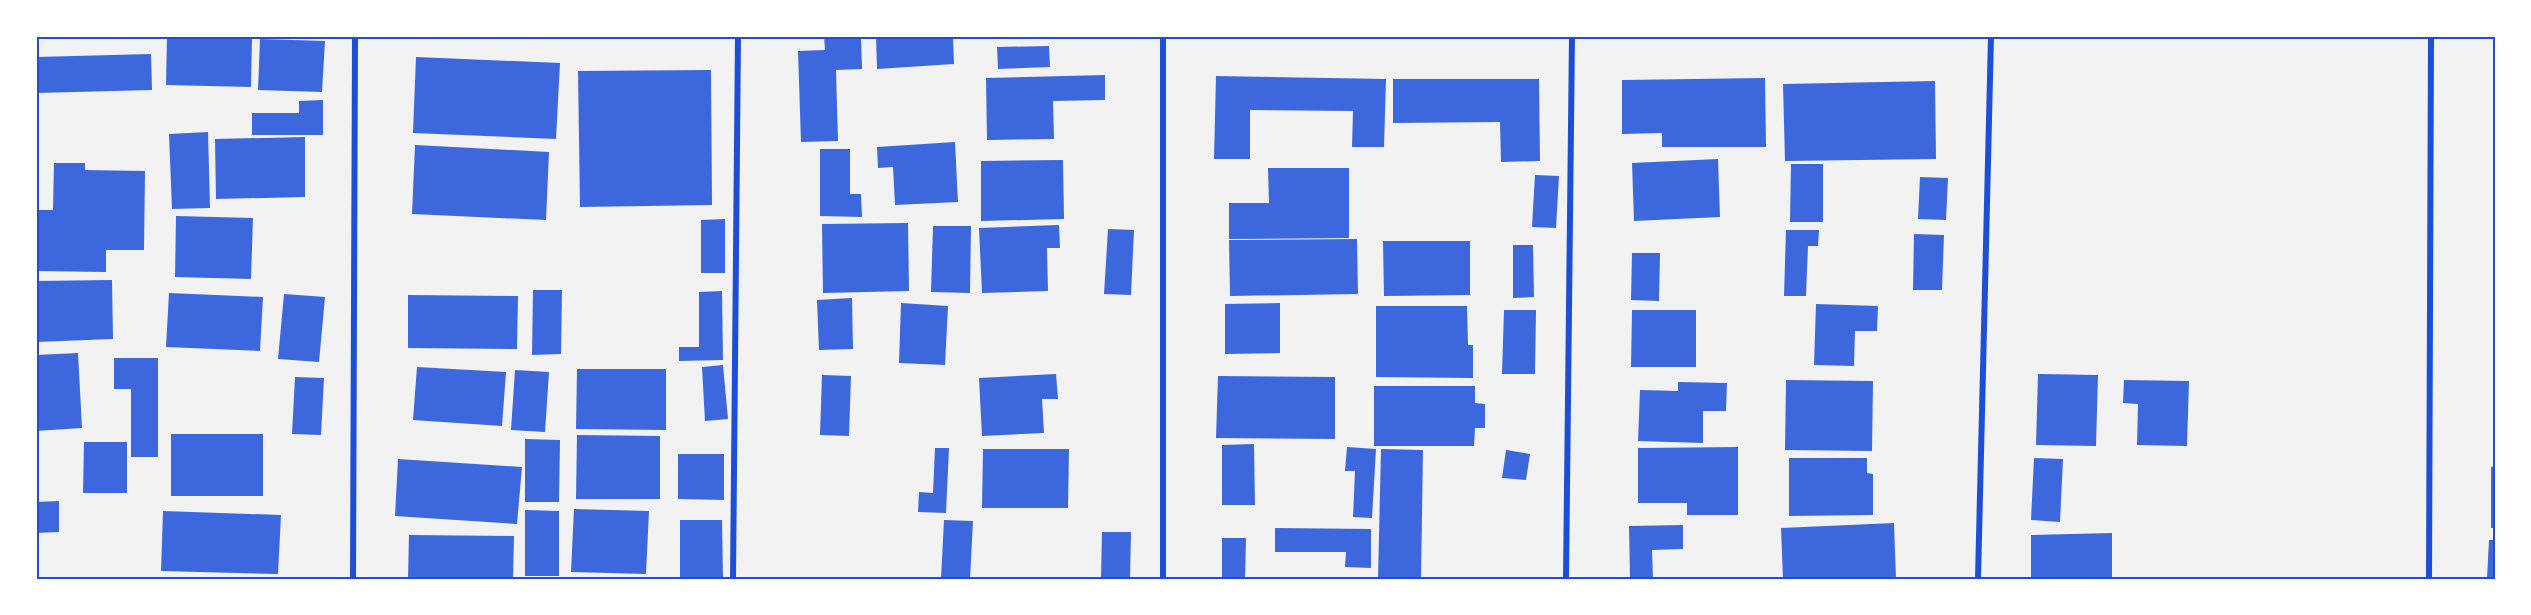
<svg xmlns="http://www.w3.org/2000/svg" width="2531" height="615" font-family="'Public Sans',sans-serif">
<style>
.building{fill:#3d67dc}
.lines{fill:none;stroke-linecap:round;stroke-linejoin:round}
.minor{stroke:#1d4ed8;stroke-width:6}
.neatline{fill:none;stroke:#1d4ed8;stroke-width:2}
</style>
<rect width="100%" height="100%" fill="#f2f2f2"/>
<path class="building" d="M 824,36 L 861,36 L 862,69 L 836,70 L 838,141 L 801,142 L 798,51 L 825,50 Z
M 876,36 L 953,36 L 954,64 L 877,69 Z
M 167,37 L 252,39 L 251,87 L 166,85 Z
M 260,39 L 325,41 L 322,92 L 258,90 Z
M 1049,46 L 1050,67 L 998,69 L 997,47 Z
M 151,54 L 152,90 L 36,93 L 36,57 Z
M 416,57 L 560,63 L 556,139 L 413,133 Z
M 711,70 L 712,205 L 580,207 L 578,71 Z
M 1105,75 L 1105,100 L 1053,101 L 1054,139 L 987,140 L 986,78 Z
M 1216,76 L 1386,79 L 1384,147 L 1352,147 L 1353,111 L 1250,110 L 1250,159 L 1214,159 Z
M 1765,78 L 1766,147 L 1662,147 L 1662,133 L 1622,134 L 1622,80 Z
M 1393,79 L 1539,79 L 1540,161 L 1501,162 L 1500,122 L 1393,123 Z
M 1935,81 L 1936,159 L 1785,161 L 1783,84 Z
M 323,100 L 323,135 L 252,135 L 252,113 L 299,113 L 299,101 Z
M 208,132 L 210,208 L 172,209 L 169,134 Z
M 305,137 L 305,197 L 216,199 L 215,139 Z
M 955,142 L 958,202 L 895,205 L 893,167 L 878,168 L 877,147 Z
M 415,145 L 549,152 L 546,220 L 412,214 Z
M 820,149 L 850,149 L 850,194 L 861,194 L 862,217 L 820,216 Z
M 1718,159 L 1720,217 L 1634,221 L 1632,163 Z
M 1063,160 L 1064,219 L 981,221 L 981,161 Z
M 54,163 L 85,163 L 85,170 L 145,171 L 144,250 L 106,250 L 106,272 L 36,271 L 36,210 L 53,210 Z
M 1791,164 L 1823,164 L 1823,222 L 1790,222 Z
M 1268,168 L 1349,168 L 1349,238 L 1229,239 L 1229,203 L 1269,203 Z
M 1535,175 L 1559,176 L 1556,228 L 1532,227 Z
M 1920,177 L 1948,178 L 1946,220 L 1918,219 Z
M 176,216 L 253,218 L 251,279 L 175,277 Z
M 725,219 L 725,273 L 701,273 L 701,220 Z
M 908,223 L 909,291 L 823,293 L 822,224 Z
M 1059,225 L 1060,248 L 1047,248 L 1048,291 L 982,293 L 979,228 Z
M 933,226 L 971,226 L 970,293 L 931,292 Z
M 1108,229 L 1134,230 L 1131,295 L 1104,294 Z
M 1786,230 L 1819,230 L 1818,246 L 1808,246 L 1806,296 L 1784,296 Z
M 1914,234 L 1944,235 L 1942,290 L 1913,290 Z
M 1357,239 L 1358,294 L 1230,296 L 1229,240 Z
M 1383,241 L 1470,241 L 1470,295 L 1384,296 Z
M 1513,245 L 1533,245 L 1534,297 L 1513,298 Z
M 1632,253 L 1660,253 L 1659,301 L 1631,300 Z
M 112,280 L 113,339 L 36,342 L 36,281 Z
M 533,290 L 562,290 L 561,354 L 532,355 Z
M 722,291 L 723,360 L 679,361 L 679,347 L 699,347 L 699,292 Z
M 169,293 L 263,297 L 260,351 L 166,347 Z
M 284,294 L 325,297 L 319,362 L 278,359 Z
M 408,295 L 518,296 L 517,349 L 408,348 Z
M 852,298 L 853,349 L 819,350 L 817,300 Z
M 901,303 L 948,306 L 945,365 L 899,363 Z
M 1280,303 L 1280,353 L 1225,354 L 1225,304 Z
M 1816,304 L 1878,306 L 1877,331 L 1855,331 L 1854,366 L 1814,365 Z
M 1376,306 L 1467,306 L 1468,345 L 1473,345 L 1473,378 L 1376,377 Z
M 1504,310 L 1536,310 L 1535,374 L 1502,374 Z
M 1632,310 L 1696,310 L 1696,367 L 1631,367 Z
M 78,353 L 82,428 L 36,431 L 36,355 Z
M 114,358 L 158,358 L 158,457 L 131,457 L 131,389 L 114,389 Z
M 723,365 L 728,419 L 705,421 L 702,367 Z
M 417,367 L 506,372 L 502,426 L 413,420 Z
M 577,369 L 666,369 L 666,430 L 576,429 Z
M 515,370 L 549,372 L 545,432 L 511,430 Z
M 1056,374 L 1058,399 L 1042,399 L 1044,433 L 982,436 L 979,378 Z
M 2038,374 L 2098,375 L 2096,446 L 2036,445 Z
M 822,375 L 851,376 L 849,436 L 820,435 Z
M 1218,376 L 1335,377 L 1335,439 L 1216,438 Z
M 295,377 L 324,378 L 321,435 L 292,434 Z
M 1786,380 L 1873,381 L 1872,451 L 1785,450 Z
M 2124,380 L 2189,381 L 2187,446 L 2137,445 L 2138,404 L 2123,403 Z
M 1678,382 L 1727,383 L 1726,411 L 1703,411 L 1703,443 L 1638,441 L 1640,390 L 1678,391 Z
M 1374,386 L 1475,386 L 1475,403 L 1485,404 L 1485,428 L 1475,428 L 1474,446 L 1374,446 Z
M 171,434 L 263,434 L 263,496 L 171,496 Z
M 577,435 L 660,436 L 660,499 L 576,499 Z
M 525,439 L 560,440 L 559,502 L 525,502 Z
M 84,442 L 127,442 L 127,493 L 83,493 Z
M 1254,444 L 1255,505 L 1222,505 L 1222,445 Z
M 1347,447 L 1376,449 L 1372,518 L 1353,517 L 1355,471 L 1345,471 Z
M 1738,447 L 1738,515 L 1687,515 L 1687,503 L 1638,503 L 1638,448 Z
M 935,448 L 949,448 L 946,513 L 918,512 L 919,492 L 933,493 Z
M 983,449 L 1069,449 L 1068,508 L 982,508 Z
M 1381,449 L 1423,450 L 1421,579 L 1378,579 Z
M 1506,450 L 1530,454 L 1526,480 L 1502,478 Z
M 678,454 L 724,454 L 724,500 L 678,499 Z
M 1789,458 L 1867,458 L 1867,473 L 1873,474 L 1873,515 L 1789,516 Z
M 2034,458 L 2063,459 L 2060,522 L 2031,520 Z
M 398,459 L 522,467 L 517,524 L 395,516 Z
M 2495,466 L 2495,528 L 2491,528 L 2491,467 Z
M 59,501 L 59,532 L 36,533 L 36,502 Z
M 574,509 L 649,511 L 646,574 L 571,572 Z
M 525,510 L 559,511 L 559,576 L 525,576 Z
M 163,511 L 281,515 L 278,574 L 161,571 Z
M 680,520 L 722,520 L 723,579 L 680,579 Z
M 944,520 L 973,521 L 970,579 L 941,579 Z
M 1894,523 L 1896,579 L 1783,579 L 1781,528 Z
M 1683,525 L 1683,549 L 1652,550 L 1653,579 L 1630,579 L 1629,526 Z
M 1275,528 L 1371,529 L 1371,568 L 1345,567 L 1346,552 L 1275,552 Z
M 1102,532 L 1131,532 L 1130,579 L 1101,579 Z
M 2112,533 L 2112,579 L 2031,579 L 2031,535 Z
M 409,535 L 514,536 L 513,579 L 408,579 Z
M 1222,538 L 1246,538 L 1245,579 L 1222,579 Z
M 2489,540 L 2495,540 L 2495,579 L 2487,579 Z"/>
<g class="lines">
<path class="minor" d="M 1163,36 L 1163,579
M 353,579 L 355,36
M 733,579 L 738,36
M 1566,579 L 1572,36
M 1978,579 L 1991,36
M 2429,579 L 2431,36"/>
</g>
<rect width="2531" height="615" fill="none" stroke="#ffffff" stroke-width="75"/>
<rect x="38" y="38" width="2456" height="540" class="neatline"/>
</svg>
